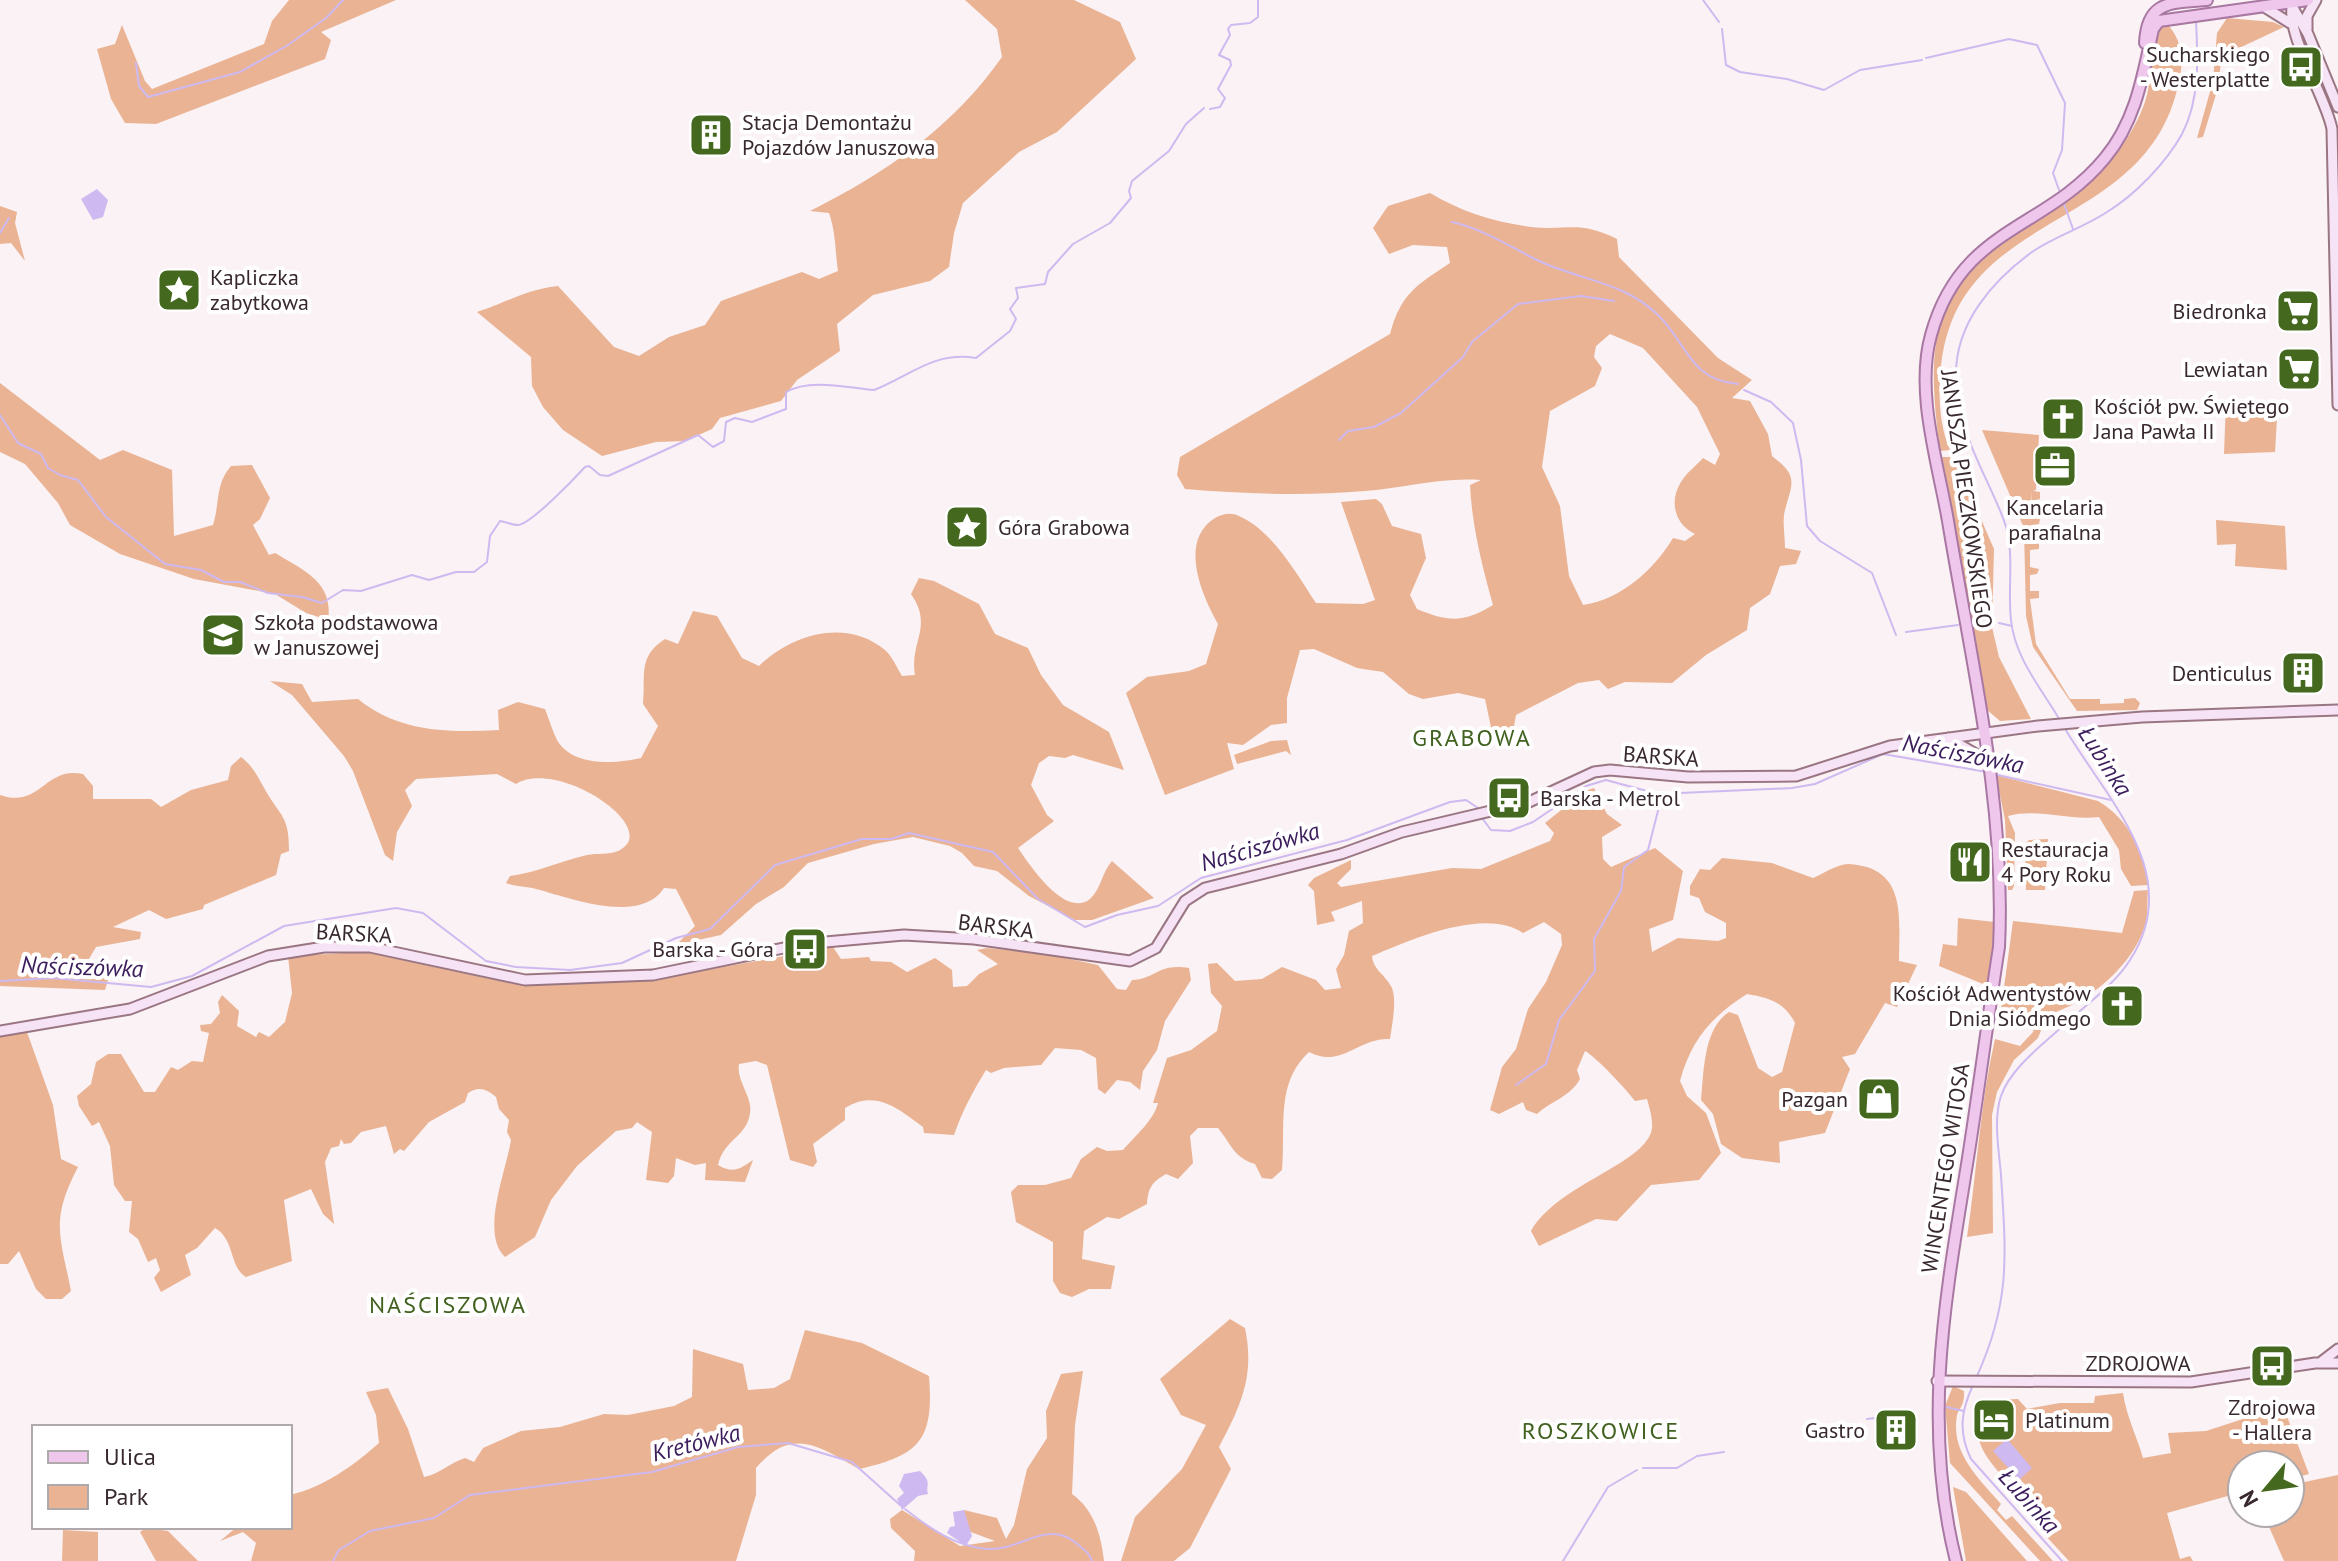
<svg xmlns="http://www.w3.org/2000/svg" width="2338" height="1561" font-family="'PT Sans',sans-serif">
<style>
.green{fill:#eab394;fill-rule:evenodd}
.water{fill:#ceb9f0}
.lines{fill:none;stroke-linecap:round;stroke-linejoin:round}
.stream{stroke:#ceb9f0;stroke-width:2}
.secondary-casing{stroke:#9a7683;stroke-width:13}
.primary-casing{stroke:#a878a2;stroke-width:14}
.secondary{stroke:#f7e3f6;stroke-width:9}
.primary{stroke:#efc7ed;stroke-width:10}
.labels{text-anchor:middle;stroke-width:8;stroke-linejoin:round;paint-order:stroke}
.poi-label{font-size:22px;fill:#38292e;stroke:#fff;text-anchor:end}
.street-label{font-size:22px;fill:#38292e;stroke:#fff}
.neighbourhood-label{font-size:24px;letter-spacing:2px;fill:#41611f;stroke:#fff}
.water-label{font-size:24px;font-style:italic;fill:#3c1e5d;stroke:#fff}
</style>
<rect width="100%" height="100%" fill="#faf2f4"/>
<path class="green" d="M 289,0 L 396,0 L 321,32 L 331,40 L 325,59 L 156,124 L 125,123 L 111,99 L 97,49 L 115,44 L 122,25 L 145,81 L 152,89 L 264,44 L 272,21 Z
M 965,0 L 1074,0 L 1120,22 L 1136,59 L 1057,132 L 1019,152 L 963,203 L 954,233 L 949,267 L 930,281 L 873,295 L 837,324 L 840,351 L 797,380 L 781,401 L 720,418 L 712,429 L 685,441 L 656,442 L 602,456 L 563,430 L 543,407 L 532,386 L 531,357 L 477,312 C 509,302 523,290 558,286 L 614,347 L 639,356 L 669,337 L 705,325 L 721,301 L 802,272 L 819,279 L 838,271 C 835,251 836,233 829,213 L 810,211 C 886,173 953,127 1002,57 L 997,29 Z
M 2227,18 L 2273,22 L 2284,27 L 2237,49 L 2227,48 L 2226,62 L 2221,63 L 2217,91 L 2203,137 L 2197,138 L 2213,81 L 2217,33 Z
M 2166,22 C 2185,44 2184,63 2177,90 C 2141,234 1958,208 1941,366 C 1938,393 1939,425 1950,450 L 1940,451 C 1930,371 1923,302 1994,246 C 2012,232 2033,223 2051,210 C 2082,189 2109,168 2129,135 C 2137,122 2145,106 2148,90 C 2153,67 2147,40 2166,22 Z
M 1430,193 C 1462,212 1494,222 1531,227 C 1570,231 1578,220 1617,239 L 1619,257 L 1718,358 L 1752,380 L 1732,398 L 1750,401 L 1768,434 L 1772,456 C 1798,476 1793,481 1785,510 C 1782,521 1785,536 1785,548 L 1801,551 L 1796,564 L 1780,566 L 1770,594 L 1750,608 L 1747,630 L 1706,655 L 1672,683 L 1625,682 L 1608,689 L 1599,680 L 1578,683 L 1516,715 L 1511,743 L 1494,741 L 1485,699 L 1458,693 L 1423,699 L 1409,694 L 1383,672 L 1357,668 L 1314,649 L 1300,650 L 1287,698 L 1287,723 L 1271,725 L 1243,745 L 1227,743 L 1234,769 L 1165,795 L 1126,693 L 1147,677 L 1189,671 L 1206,664 L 1218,624 C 1202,596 1178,541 1215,518 C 1222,514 1231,512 1239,516 C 1273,531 1296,573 1316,603 L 1363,604 L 1375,600 L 1341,502 L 1376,499 L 1382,504 L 1392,526 L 1421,534 L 1426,558 L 1410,595 L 1417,609 C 1448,622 1464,623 1493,605 C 1482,566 1472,526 1470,485 L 1481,480 C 1439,477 1406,488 1365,491 C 1304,496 1246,494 1185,489 L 1177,475 L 1180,457 L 1390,334 C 1401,293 1417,285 1450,263 L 1447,247 L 1413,245 L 1389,254 L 1373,228 L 1388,206 ZM 1610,334 L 1643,348 L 1697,407 L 1720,454 L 1715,465 L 1703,458 C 1696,466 1686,473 1681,482 C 1668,503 1676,525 1695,534 L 1685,541 L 1673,538 C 1654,570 1620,600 1583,605 L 1569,576 L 1560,506 L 1542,467 L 1550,411 L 1595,386 L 1602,368 L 1594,357 L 1596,346 Z
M 0,206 L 17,212 L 15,223 L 25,261 L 11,243 L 0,244 Z
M 0,383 L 100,460 L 123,450 L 172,470 L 174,536 L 213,525 C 220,503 215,484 231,466 L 252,465 L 270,498 L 260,519 L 253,525 L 269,555 L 275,553 C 303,570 334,582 328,620 L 306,613 L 275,594 L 194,579 L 120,554 L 70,525 L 58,503 L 25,464 L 0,452 Z
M 2226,401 L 2278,401 L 2275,452 L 2224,454 Z
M 1982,430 L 2039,435 L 2036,490 L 2033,491 L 2040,492 L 2040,499 L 2032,501 L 2032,490 L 2031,517 L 2040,519 L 2039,524 L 2031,525 L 2030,542 L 2039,544 L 2039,549 L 2030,550 L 2030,567 L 2039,569 L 2037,574 L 2030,575 L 2030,591 L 2039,591 L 2039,598 L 2030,599 L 2036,644 L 2070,699 L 2100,699 L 2100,704 L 2124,703 L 2124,699 L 2135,698 L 2140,703 L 2137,710 L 2077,711 L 2033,647 L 2026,616 L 2024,528 Z
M 1954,457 L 1994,549 L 1992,627 L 1999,657 L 2031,719 L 2000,721 L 1986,709 L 1942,457 Z
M 2216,520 L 2285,526 L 2287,570 L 2235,566 L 2236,544 L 2217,545 Z
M 919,578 L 934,581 L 979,604 L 995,634 L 1028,648 L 1041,675 L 1063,705 L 1109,732 L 1124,770 L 1073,755 L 1065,758 L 1049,756 L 1039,763 L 1031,785 L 1047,815 L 1054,821 L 1018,848 C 1029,864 1065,919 1090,899 C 1101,889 1102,872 1112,861 L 1154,898 L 1092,920 L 1075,920 L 1029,896 L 997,871 L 974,866 L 962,853 L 950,846 L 913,837 L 874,844 L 808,863 L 784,887 L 756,904 L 721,935 L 693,941 L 682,949 L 672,949 L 695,926 L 676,889 L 664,888 C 640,925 570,898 536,889 C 526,886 516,887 506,883 L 510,876 C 538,872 561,861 587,855 C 597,853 609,855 618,851 C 665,829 558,758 516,784 L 497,774 L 416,779 L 405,790 L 412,806 L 397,832 L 393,861 L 385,855 L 353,771 L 344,756 L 292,695 L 270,681 L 302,684 L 312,702 L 358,699 C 398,732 449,733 499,730 L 498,710 L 518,702 L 545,709 C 549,719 552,730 557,740 C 572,767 616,764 641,758 L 658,726 L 643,704 C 646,676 637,657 665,639 L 678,644 L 693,611 L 717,616 L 742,658 L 759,666 C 790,635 846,617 885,650 C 892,656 897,668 902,676 L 915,675 C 909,642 934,627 911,594 Z
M 1287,740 L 1291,755 L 1286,751 L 1237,764 L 1234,755 L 1271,741 Z
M 241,757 C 255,768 258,778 267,793 C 282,818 289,817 289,851 L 281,854 L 276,875 L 204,905 L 203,909 L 166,919 L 149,910 L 113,927 L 141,932 L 140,939 L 96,947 L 86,964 L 109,977 L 105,990 L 0,986 L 0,795 C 41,809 44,766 83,774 L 93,786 L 93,799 L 151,799 L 161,807 L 191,790 L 228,780 L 231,766 Z
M 1996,775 L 2098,801 C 2129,819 2143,851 2148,885 L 2131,886 L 2121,869 L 2119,850 L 2099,817 C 2068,821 2038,808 2008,816 L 2015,833 L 2014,886 L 2012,890 L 2008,890 L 2005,820 Z
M 1594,788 L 1607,814 L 1622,825 L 1602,837 L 1603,859 L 1611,867 L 1655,848 L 1683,871 L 1673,920 L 1649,929 L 1652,952 L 1678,938 L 1718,941 L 1726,938 L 1726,923 L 1705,912 L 1699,898 L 1690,895 L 1690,886 L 1700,869 L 1710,870 L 1722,858 L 1772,863 L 1813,878 C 1823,874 1837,864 1848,864 C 1908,867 1899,918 1899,961 L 1917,965 L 1897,1007 L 1885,1003 L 1855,1054 L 1842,1057 L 1850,1069 L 1825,1133 L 1779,1142 L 1780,1163 L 1742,1158 L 1721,1144 L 1713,1114 L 1701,1100 C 1704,1072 1703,1029 1729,1012 L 1738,1015 L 1758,1068 L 1772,1077 L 1782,1072 L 1795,1023 C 1784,1002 1770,998 1747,994 C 1712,1016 1691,1040 1680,1081 L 1687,1096 L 1706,1113 L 1721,1153 L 1699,1180 L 1651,1185 L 1617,1221 L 1596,1219 L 1539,1246 L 1531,1231 C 1557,1186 1635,1167 1650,1135 C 1655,1125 1650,1110 1647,1099 L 1635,1101 C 1627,1090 1595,1056 1585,1051 L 1577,1070 L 1580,1079 C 1570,1097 1551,1101 1537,1114 L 1526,1110 L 1523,1102 L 1499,1114 L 1490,1110 L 1502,1067 L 1516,1049 L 1528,1009 L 1546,982 L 1562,945 L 1561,934 L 1544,922 L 1523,933 C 1485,907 1412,939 1372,956 C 1373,970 1386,975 1392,988 C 1397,1001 1392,1025 1390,1039 C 1359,1037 1341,1069 1309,1052 C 1275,1083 1286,1127 1282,1170 L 1272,1179 L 1262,1178 L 1255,1164 C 1233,1157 1232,1145 1218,1128 L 1198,1128 L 1190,1136 L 1193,1163 L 1178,1179 L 1166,1174 C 1152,1182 1148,1188 1147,1204 L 1119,1219 L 1107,1217 L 1084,1231 L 1082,1259 L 1115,1266 L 1111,1289 L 1089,1289 L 1072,1297 L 1060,1293 L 1053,1281 L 1053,1242 L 1016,1222 L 1011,1192 L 1018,1185 L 1045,1185 L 1071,1178 L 1081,1159 L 1097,1147 L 1107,1151 L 1123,1150 C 1135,1136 1154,1120 1158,1103 L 1153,1103 L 1167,1058 L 1191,1050 L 1217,1031 L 1222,1006 L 1211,993 L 1208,964 L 1217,963 L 1235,981 L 1262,979 L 1282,967 L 1316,980 L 1325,990 L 1341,988 L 1336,969 L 1344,955 L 1349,931 L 1363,923 L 1362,901 L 1331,912 L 1335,921 L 1317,925 L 1314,891 L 1308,885 L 1314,878 L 1351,860 L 1351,869 L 1337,883 L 1341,887 L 1452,868 L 1481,869 L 1550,841 L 1554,833 L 1545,823 L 1585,791 Z
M 2048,839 L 2045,890 L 2026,890 L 2025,844 L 2029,840 Z
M 2148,890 C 2147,900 2148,912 2146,922 C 2134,966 2088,1003 2047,1015 L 2038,1038 L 2014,1060 L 1997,1092 L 1992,1115 L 1993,1233 L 1967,1237 C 1977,1171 1980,1104 1995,1039 L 2020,1046 L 2034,1031 L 2000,1017 L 2013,921 L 2122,933 L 2134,891 Z
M 1958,918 L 1995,922 L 1988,986 L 1939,966 L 1943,944 L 1957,946 Z
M 833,947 L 841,959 L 869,957 L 871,961 L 891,962 L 907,972 L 935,958 L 952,970 L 953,987 L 967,986 L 979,974 L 998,964 L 977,950 L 987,948 L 1047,954 L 1098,965 L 1117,989 L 1126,990 L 1132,980 C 1157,979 1157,963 1189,968 L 1191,980 L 1165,1021 L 1157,1050 L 1143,1071 L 1140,1090 L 1130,1082 L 1117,1080 L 1105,1094 L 1098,1089 L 1096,1058 L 1081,1050 L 1055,1048 L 1041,1065 L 1004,1068 L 991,1073 L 986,1070 C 973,1091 962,1112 954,1135 L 924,1133 L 923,1127 C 898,1108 875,1089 845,1108 L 845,1120 L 813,1144 L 817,1162 L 813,1167 L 790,1160 L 767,1065 L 756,1061 L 739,1064 C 736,1081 753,1097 750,1113 C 747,1137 724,1139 718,1165 C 733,1174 740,1169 753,1160 L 745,1182 L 705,1180 L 706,1163 L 695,1165 L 676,1158 L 674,1176 L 668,1183 L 646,1180 L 652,1132 L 637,1122 L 632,1128 L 616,1131 L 577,1166 L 551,1200 L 535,1237 L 505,1257 C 480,1234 506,1171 511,1140 L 507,1132 L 509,1120 L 499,1109 L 496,1097 C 486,1089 479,1086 468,1093 L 465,1102 L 429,1122 L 404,1151 L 400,1149 L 394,1154 L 386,1126 L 361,1132 L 351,1143 L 344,1144 L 341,1139 L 339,1146 L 331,1148 L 325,1162 L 334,1224 L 323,1214 L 311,1189 L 284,1200 L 292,1261 L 246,1277 C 229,1267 235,1239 215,1228 L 197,1248 L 185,1255 L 191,1275 L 161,1292 L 154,1278 L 160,1270 L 156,1258 L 148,1262 L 138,1239 L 129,1232 L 132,1201 L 125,1201 L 114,1185 L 110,1146 L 99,1122 L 92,1126 L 79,1106 L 77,1096 L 91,1084 L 96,1062 L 108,1054 L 121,1054 L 144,1092 L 155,1092 L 171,1067 L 178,1070 L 192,1061 L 203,1062 L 209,1033 L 201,1031 L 200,1025 L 211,1024 L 220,1013 L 218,1002 L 222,995 L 239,1011 L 237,1026 L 256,1037 L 259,1032 L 269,1037 L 285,1022 L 292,993 L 288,956 L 365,952 L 514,984 L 577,984 L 658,979 Z
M 27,1032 L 53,1105 L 61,1159 L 78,1167 C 50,1221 60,1235 71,1291 L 62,1299 L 46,1299 L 36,1289 L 19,1251 L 8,1264 L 0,1264 L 0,1036 Z
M 1230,1319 L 1245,1328 C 1255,1376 1241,1405 1219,1447 L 1231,1469 L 1190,1548 L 1174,1561 L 1121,1561 L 1135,1517 L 1182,1469 L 1206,1425 L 1181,1415 L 1160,1379 Z
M 805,1330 L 862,1343 L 929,1376 C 934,1440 920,1455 859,1469 C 818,1446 792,1426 756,1468 L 756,1495 L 736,1561 L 251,1561 L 256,1543 L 243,1532 L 220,1541 L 237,1527 L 290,1527 L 290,1495 C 324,1487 353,1466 379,1443 L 376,1415 L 366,1392 L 388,1388 L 408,1429 L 424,1477 C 440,1474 449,1463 465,1458 L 474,1462 L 483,1448 L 521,1431 L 560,1427 L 604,1414 L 628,1415 L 674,1406 L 692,1397 L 693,1349 L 743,1364 L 748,1390 L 774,1388 L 790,1379 Z
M 1083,1371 L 1075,1425 L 1072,1494 C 1094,1510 1101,1534 1104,1561 L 914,1561 L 915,1551 L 891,1528 L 890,1519 L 902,1510 L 960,1546 L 995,1541 L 968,1531 L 964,1510 L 997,1518 L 1006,1539 L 1014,1525 L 1027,1469 L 1047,1438 L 1046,1411 L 1061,1374 Z
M 1953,1386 L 1964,1391 C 1965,1406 1958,1410 1957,1415 C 1950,1452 1979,1479 2001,1504 L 1997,1510 L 2006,1520 L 2012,1516 L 2053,1561 L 2040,1561 L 1950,1463 L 1945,1406 Z
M 2123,1393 C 2126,1415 2137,1437 2143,1458 L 2171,1453 L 2168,1433 L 2206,1431 L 2283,1406 L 2309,1474 L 2290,1479 L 2290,1465 L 2242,1465 L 2242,1492 L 2167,1513 L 2180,1559 L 2190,1556 L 2193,1561 L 2069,1561 L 2020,1508 L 2031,1505 C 2014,1486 1968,1451 1980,1422 C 1983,1414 1990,1407 1994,1400 L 2018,1399 L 2027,1409 L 2060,1403 L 2094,1403 L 2095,1396 Z
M 2338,1475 L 2338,1561 L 2284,1561 L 2263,1513 L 2290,1513 L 2290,1485 Z
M 1953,1487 L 1966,1492 L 2027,1561 L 1966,1561 Z
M 146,1528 L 168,1531 L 198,1561 L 156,1561 L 140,1532 Z
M 63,1530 L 98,1532 L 98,1561 L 62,1561 Z"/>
<path class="water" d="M 97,189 L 108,200 L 103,217 L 93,220 L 81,199 Z
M 2007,1439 L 2032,1468 L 2019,1480 L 1993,1451 Z
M 920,1471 C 933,1483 925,1485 928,1494 L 918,1496 L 902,1510 L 897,1499 L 904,1493 L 899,1486 L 904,1474 Z
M 964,1510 L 972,1536 L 966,1546 L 947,1533 L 950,1527 L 955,1526 L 953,1512 Z"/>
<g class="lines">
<path class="stream" d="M 1703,0 L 1719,22
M 1722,29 L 1726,65 L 1740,72 L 1787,79 L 1824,90 L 1860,70 L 1922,60
M 1926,58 L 2009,39 L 2037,45 L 2065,103 L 2062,150 L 2053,173 L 2059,190
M 136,63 L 139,86 L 148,97 L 240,72 L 288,45 L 326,18 L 343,0
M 1210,109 L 1220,107 L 1225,98 L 1218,89 L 1231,65 L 1230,60 L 1219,55 L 1230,35 L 1228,29 L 1231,25 L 1250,23 L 1258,17 L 1258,0
M 2064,204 L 2073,229
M 1452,222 C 1483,229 1509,246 1537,260 C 1578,280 1623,281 1658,315 C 1688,344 1689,380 1738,384
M 0,233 L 9,218
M 1744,390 L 1771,402 L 1793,423 L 1801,460 L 1807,526 L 1820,541 L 1872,573 L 1896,635
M 0,415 L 18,443 L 41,454 L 48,468 L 60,475 L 78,480 L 106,517 L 165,564 L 201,570 L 224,582 L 240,582 L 268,593 L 302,597 L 322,603 L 343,590 L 361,591 L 412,575 L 429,580 L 456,572 L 474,572 L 487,562 L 490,536 L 500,521 C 505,522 513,525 518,525 C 531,524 575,478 585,467 L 589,466 L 600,475 L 608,476 L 698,435 L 713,447 L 724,441 L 726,422 L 735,418 L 752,422 L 786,409 L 786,392 C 810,378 848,388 874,390 C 910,376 934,351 976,358 L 1010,331 L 1016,319 L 1010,309 L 1018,298 L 1016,288 L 1045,284 L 1048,272 L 1073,244 L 1110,223 L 1131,198 L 1129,191 L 1132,181 L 1169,151 L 1186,124 L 1204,108
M 1339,440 L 1348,431 L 1374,427 L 1401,413 L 1463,357 L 1472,342 L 1518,304 L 1581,296 L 1614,301
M 1979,621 L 1990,622
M 1999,623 L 2012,626
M 1906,632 L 1958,625
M 2061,722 C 2042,689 2015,659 2011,620 C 2007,585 2016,552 2003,518 C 1984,469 1957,432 1956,376 C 1955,324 1992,281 2032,252 C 2055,236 2083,228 2107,212 C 2135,195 2166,163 2182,134 C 2200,100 2198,58 2196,21
M 1993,774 L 2111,800
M 1482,818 L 1491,830 L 1510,831 L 1533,822 L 1586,786 L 1606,780 L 1658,794 L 1792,788 L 1815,784 L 1883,754 L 1987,772
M 0,981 L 53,978 L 151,987 L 192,976 L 284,926 L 396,908 L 423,913 L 486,961 L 516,967 L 570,970 L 622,963 L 676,938 L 710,929 L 775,865 L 862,839 L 891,839 L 909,833 L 993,852 L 1038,899 L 1085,927 L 1117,915 L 1158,906 L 1201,878 L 1347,840 L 1450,802 L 1466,800 L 1478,808
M 1516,1085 L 1546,1064 L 1559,1020 L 1595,971 L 1594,939 L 1621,891 L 1624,867 L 1648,850 L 1662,795
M 1977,1376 C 2011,1301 2006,1254 2001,1175 C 1999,1151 1993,1119 2001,1096 C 2011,1067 2044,1044 2065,1024 C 2086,1005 2115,984 2130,960 C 2186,874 2106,799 2064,727
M 1973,1385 C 1961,1411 1958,1432 1971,1459 L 2062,1561
M 1946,1407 L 1964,1411
M 1867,1419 L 1902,1415
M 1643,1468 L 1677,1468 L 1697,1456 L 1724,1452
M 905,1509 C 929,1528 956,1547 988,1549 C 1020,1551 1047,1519 1076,1543 C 1083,1549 1089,1552 1092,1561
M 333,1561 L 339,1550 L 370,1531 L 434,1518 L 470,1495 L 652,1472 L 738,1447 L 788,1443 L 852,1462 L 900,1505
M 1563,1561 L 1608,1487 L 1637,1470"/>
<g class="secondary-casing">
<path id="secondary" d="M 2294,0 C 2281,28 2326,96 2332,129 L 2338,405
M 2289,1 L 2308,34 L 2338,107
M 2266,8 L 2290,23
M 2307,30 L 2307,16 L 2316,0
M 1948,738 L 1986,760
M 0,1031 L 130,1009 L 268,956 L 324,947 L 370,947 L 525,980 L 653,975 L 803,944 L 904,935 L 974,939 L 1130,961 L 1156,948 L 1185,901 L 1205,888 L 1341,854 L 1402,832 L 1529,802 L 1594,772 L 1610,770 L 1688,777 L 1796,776 L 1890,746 L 2038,726 L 2142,717 L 2338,710
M 2321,1362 L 2338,1349
M 1937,1381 L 2191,1382 L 2315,1363 L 2338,1363"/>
</g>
<g class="primary-casing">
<path id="primary" d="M 2159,21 L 2308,0
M 2145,43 C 2147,0 2171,3 2207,0
M 1956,1561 C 1921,1423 1946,1295 1968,1158 C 1979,1088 1988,1017 1999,947 C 2006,804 1971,661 1948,521 C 1938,463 1915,392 1931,335 C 1961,226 2045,231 2105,158 C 2136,121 2143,75 2153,29 L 2159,21"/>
</g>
<use href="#secondary" class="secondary"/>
<use href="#primary" class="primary"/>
</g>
<defs>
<g id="bus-square" transform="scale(2.3)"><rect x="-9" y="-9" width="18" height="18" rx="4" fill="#45681f" stroke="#fff"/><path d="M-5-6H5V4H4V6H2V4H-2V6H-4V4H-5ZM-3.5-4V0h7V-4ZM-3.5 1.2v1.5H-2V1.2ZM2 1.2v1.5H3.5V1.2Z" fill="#fff"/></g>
<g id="building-square" transform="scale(2.3)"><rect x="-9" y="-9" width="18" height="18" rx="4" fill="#45681f" stroke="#fff"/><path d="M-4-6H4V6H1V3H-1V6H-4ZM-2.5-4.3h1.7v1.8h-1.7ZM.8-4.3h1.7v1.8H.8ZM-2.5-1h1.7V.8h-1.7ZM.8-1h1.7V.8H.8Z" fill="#fff"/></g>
<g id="sight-square" transform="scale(2.3)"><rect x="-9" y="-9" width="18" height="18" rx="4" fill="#45681f" stroke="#fff"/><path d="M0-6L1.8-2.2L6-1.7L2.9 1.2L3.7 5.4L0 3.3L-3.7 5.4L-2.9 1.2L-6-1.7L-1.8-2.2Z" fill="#fff"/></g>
<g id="supermarket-square" transform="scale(2.3)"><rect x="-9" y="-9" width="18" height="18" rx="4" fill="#45681f" stroke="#fff"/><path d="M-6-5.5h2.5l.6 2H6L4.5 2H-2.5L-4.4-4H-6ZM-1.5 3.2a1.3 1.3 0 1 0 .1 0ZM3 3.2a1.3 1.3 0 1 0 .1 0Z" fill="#fff"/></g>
<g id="church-square" transform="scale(2.3)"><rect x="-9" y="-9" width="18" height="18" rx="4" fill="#45681f" stroke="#fff"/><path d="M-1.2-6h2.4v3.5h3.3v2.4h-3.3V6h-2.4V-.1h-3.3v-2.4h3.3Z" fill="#fff"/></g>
<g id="office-square" transform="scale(2.3)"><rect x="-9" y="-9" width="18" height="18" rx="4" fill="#45681f" stroke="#fff"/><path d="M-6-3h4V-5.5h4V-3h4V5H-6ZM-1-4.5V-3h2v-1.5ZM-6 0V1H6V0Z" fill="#fff"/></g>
<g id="school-square" transform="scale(2.3)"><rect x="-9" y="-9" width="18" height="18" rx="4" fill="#45681f" stroke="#fff"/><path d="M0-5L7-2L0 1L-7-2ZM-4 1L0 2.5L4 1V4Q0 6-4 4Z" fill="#fff"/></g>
<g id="restaurant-square" transform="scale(2.3)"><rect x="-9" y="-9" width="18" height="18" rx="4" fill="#45681f" stroke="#fff"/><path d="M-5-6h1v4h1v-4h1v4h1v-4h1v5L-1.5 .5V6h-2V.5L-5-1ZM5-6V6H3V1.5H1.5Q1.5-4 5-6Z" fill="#fff"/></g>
<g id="shop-square" transform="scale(2.3)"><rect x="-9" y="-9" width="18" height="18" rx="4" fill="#45681f" stroke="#fff"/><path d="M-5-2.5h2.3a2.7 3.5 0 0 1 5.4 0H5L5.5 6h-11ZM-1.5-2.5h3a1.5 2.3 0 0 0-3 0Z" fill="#fff"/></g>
<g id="hotel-square" transform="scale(2.3)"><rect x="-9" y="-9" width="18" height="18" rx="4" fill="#45681f" stroke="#fff"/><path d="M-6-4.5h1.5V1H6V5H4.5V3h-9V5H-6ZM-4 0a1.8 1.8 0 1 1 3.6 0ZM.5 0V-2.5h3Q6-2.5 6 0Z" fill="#fff"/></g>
</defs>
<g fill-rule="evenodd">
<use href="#bus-square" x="2301" y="67"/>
<use href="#building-square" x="711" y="135"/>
<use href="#sight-square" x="179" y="290"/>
<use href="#supermarket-square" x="2298" y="311"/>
<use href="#supermarket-square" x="2299" y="369"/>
<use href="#church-square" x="2063" y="419"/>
<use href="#office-square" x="2055" y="466"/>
<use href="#sight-square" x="967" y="527"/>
<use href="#school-square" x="223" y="635"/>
<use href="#building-square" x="2303" y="673"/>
<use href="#bus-square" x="1509" y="798"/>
<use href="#restaurant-square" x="1970" y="862"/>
<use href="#bus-square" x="805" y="949"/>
<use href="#church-square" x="2122" y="1006"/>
<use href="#shop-square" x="1879" y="1099"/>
<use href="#bus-square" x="2272" y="1366"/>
<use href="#hotel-square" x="1994" y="1420"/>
<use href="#building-square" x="1896" y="1430"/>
</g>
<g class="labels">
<g class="poi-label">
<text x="2270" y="62">Sucharskiego<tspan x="2270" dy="25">- Westerplatte</tspan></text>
<text x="742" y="130" text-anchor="start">Stacja Demontażu<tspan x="742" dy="25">Pojazdów Januszowa</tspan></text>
<text x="210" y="285" text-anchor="start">Kapliczka<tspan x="210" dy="25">zabytkowa</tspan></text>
<text x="2267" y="319">Biedronka</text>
<text x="2268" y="377">Lewiatan</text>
<text x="2094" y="414" text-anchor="start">Kościół pw. Świętego<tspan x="2094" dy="25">Jana Pawła II</tspan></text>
<text x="2055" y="515" text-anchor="middle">Kancelaria<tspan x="2055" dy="25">parafialna</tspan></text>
<text x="998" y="535" text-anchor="start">Góra Grabowa</text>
<text x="254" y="630" text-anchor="start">Szkoła podstawowa<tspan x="254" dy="25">w Januszowej</tspan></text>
<text x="2272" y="681">Denticulus</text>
<text x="1540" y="806" text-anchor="start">Barska - Metrol</text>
<text x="2001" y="857" text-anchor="start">Restauracja<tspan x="2001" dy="25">4 Pory Roku</tspan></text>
<text x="774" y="957">Barska - Góra</text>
<text x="2091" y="1001">Kościół Adwentystów<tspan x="2091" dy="25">Dnia Siódmego</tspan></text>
<text x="1848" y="1107">Pazgan</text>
<text x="2272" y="1415" text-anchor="middle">Zdrojowa<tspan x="2272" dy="25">- Hallera</tspan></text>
<text x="2025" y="1428" text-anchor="start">Platinum</text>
<text x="1865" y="1438">Gastro</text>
</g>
<g class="street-label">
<text transform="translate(1967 499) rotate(82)" y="8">JANUSZA PIECZKOWSKIEGO</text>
<text transform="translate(1661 756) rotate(4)" y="8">BARSKA</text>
<text transform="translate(996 926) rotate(7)" y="8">BARSKA</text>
<text transform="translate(354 933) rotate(3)" y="8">BARSKA</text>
<text transform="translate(1945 1168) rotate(-81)" y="8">WINCENTEGO WITOSA</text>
<text x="2138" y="1371">ZDROJOWA</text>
</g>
<g class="neighbourhood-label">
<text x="1472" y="746">GRABOWA</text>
<text x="448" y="1313">NAŚCISZOWA</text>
<text x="1601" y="1439">ROSZKOWICE</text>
</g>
<g class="water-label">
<text transform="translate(1963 754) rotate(11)" y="8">Naściszówka</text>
<text transform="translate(2105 761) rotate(57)" y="8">Łubinka</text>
<text transform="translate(1260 847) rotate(-16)" y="8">Naściszówka</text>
<text transform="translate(82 967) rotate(2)" y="8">Naściszówka</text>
<text transform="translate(696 1443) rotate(-14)" y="8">Kretówka</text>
<text transform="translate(2029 1501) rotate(48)" y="8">Łubinka</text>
</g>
</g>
<rect x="32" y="1425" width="260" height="104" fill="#ffffff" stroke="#afa9ab" stroke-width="2"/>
<rect x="48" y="1451" width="40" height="12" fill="#efc7ed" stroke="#afa9ab" stroke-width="2"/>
<text x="104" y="1465" font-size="24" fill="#38292e">Ulica</text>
<rect x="48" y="1485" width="40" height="24" fill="#eab394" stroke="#afa9ab" stroke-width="2"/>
<text x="104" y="1505" font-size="24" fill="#38292e">Park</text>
<g transform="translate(2266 1489) rotate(241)"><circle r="38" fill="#ffffff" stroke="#afa9ab" stroke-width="2"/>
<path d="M0-6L14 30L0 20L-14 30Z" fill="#45681f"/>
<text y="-12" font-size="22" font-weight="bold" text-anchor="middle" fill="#38292e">N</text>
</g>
</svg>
